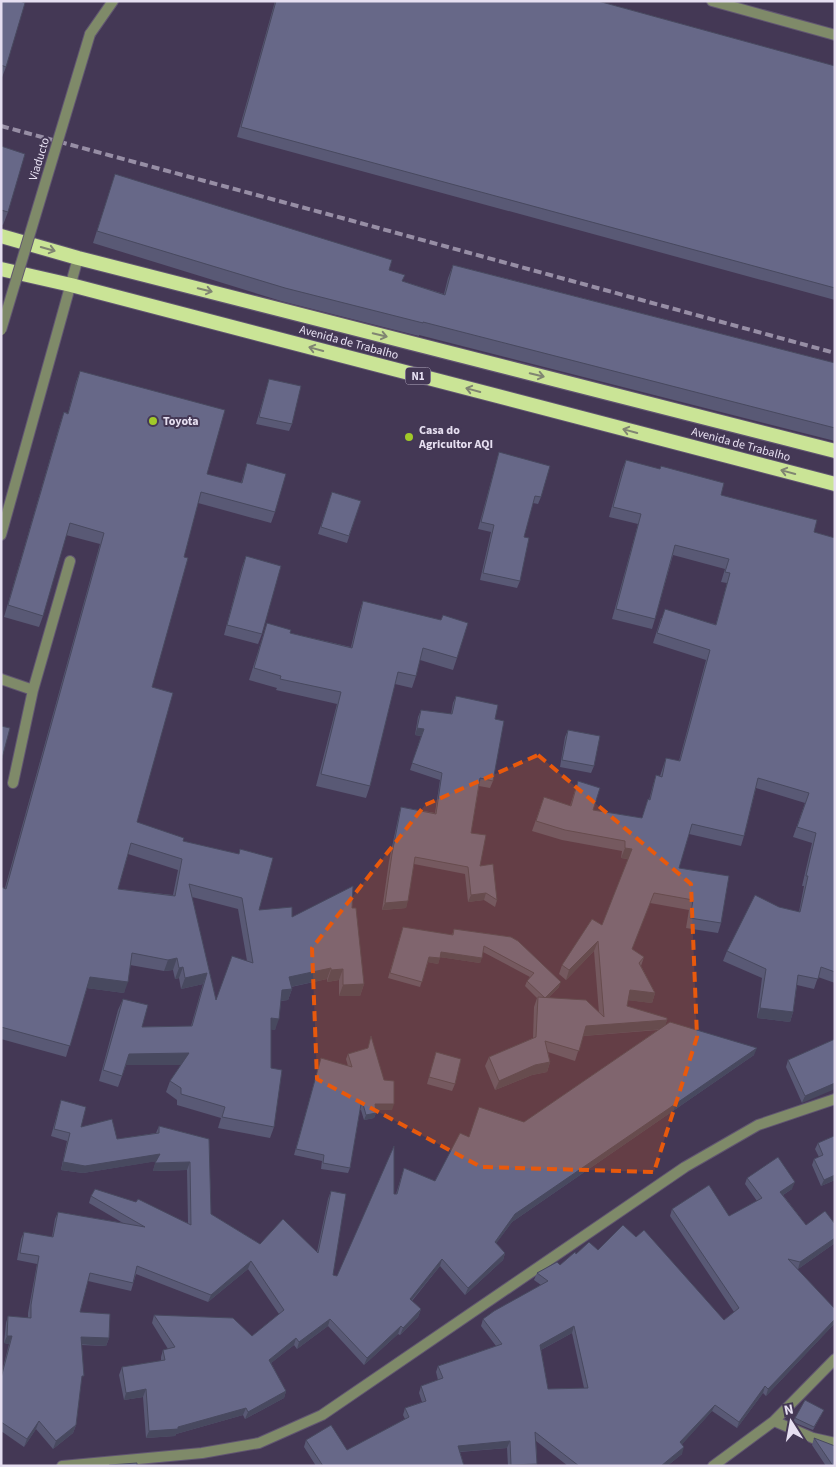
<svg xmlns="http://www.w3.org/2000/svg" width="836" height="1467" font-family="'Source Sans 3',sans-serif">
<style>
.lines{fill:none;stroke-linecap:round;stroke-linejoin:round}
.service-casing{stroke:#615671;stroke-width:12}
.minor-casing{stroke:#615671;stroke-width:12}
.tertiary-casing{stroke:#615671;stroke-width:12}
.trunk-casing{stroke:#615671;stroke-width:16}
.service{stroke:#7f8a69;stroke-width:10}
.minor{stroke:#7f8a69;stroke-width:10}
.tertiary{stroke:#7f8a69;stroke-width:10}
.trunk{stroke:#cae496;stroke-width:14}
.rail{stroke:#978ea5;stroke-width:4;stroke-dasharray:8 4;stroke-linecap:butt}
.tertiary-bridge-casing{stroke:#615671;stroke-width:12;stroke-linecap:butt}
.tertiary-bridge{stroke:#7f8a69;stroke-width:10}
.wall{fill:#595975;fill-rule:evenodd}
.shaded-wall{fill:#48495f}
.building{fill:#676888;stroke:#48495f;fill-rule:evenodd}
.oneway{stroke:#808572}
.marked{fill:#e8590c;fill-opacity:0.2;stroke:#e8590c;stroke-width:4;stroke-dasharray:10 6;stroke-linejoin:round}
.poi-dot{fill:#a1c929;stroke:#443855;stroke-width:2}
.labels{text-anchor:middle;stroke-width:4;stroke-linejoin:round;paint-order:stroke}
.shield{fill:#443855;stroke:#b5adc2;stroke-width:1}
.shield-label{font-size:11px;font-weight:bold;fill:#e6dff1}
.street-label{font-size:12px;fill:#e6dff1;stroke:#443855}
.poi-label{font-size:12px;font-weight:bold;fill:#e6dff1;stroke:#443855;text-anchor:start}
</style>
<rect width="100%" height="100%" fill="#443855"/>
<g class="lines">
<g class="service-casing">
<path id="service" d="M 1,679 L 33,690 L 70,561
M 13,783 L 33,690"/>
</g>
<g class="minor-casing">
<path id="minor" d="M 774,1421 L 813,1438 L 835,1443
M 62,1466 L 202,1453 L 259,1443 L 322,1415 L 685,1167 L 758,1125 L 835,1099
M 713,1466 L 774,1421 L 835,1359"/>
</g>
<g class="tertiary-casing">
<path id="tertiary" d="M 712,1 L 835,35
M 90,34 L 113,1
M 1,535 L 78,258"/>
</g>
<g class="trunk-casing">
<path id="trunk" d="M 1,236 L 78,258 L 835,451
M 1,269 L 71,285 L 835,484"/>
</g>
<use href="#service" class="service"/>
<use href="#minor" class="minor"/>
<use href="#tertiary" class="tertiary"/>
<use href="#trunk" class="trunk"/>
<path class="rail" d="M 1,126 L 342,218 L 835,353"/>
<g class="tertiary-bridge-casing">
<path id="tertiary-bridge" d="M 1,330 L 90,34"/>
</g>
<use href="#tertiary-bridge" class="tertiary-bridge"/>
</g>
<path class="wall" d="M 1,1 L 6,67 L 1,80 Z
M 275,1 L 598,1 L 835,66 L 835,300 L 237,137 Z
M 1,146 L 8,212 L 3,225 L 1,224 Z
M 115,174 L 389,270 L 402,281 L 444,294 L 448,278 L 453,265 L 835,363 L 835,441 L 419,335 L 419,336 L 281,301 L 93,243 Z
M 80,371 L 207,474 L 241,483 L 247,463 L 275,512 L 271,523 L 198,503 L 184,557 L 152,687 L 137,822 L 183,841 L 239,854 L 240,849 L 259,910 L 292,917 L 352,908 L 364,984 L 360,996 L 339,996 L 339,980 L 327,982 L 327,979 L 291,987 L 292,989 L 288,1000 L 281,1001 L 275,1030 L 271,1029 L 271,1068 L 274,1127 L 270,1138 L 218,1128 L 221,1118 L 177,1105 L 177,1100 L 166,1092 L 170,1081 L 181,1065 L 126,1065 L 118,1087 L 99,1081 L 118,1010 L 123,999 L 142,1027 L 191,1026 L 203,984 L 181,989 L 179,978 L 175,979 L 173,970 L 164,971 L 130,965 L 124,993 L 87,988 L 66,1057 L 1,1039 L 1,887 L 5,888 L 100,544 L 66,535 L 43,616 L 39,627 L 4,617 L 60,424 L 64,412 L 68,413 L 76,382 ZM 128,854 L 178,870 L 173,895 L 118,889 ZM 192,897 L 238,909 L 247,961 L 216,1000 Z
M 269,379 L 292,424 L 289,431 L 256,424 Z
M 499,452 L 541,497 L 538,504 L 533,503 L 524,537 L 520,581 L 517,588 L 480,580 L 491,532 L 478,529 Z
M 626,460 L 721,495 L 814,532 L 835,538 L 835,983 L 818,977 L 814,989 L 797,985 L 793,1012 L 790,1022 L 757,1018 L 762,978 L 723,961 L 727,951 L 779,907 L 799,912 L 804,886 L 802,886 L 812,843 L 793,837 L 805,803 L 756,788 L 744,836 L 741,846 L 689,834 L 679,868 L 721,923 L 718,933 L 686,928 L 689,910 L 650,903 L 632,949 L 644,957 L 641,966 L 655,993 L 652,1003 L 628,1000 L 627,1006 L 667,1020 L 665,1025 L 754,1055 L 512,1222 L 496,1243 L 505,1253 L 503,1260 L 465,1295 L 440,1266 L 412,1301 L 421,1309 L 418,1317 L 400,1335 L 398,1334 L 364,1365 L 328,1326 L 297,1349 L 294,1345 L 271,1363 L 286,1391 L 284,1398 L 245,1419 L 243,1415 L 176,1434 L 175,1436 L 146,1438 L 143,1397 L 124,1400 L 119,1375 L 122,1367 L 161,1361 L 161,1357 L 163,1350 L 168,1349 L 152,1323 L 154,1315 L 252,1336 L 279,1314 L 248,1269 L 208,1302 L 136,1274 L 131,1291 L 88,1281 L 80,1312 L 109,1338 L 106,1346 L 81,1345 L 81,1383 L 76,1425 L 73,1433 L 53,1449 L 36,1429 L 24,1447 L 1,1431 L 1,1376 L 9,1344 L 4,1343 L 6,1323 L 8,1316 L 28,1318 L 28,1313 L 37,1264 L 17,1260 L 21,1239 L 24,1232 L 52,1237 L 55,1219 L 58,1212 L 123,1223 L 89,1203 L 91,1196 L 188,1223 L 187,1170 L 153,1171 L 156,1161 L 83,1173 L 61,1170 L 67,1141 L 51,1136 L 61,1100 L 81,1127 L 117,1139 L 156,1133 L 159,1126 L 209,1139 L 211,1214 L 260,1244 L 317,1252 L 328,1199 L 331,1191 L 333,1275 L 337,1276 L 394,1194 L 396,1194 L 404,1168 L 435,1181 L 469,1137 L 524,1122 L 658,1030 L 583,1036 L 575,1061 L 548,1052 L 550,1062 L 547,1072 L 532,1075 L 495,1090 L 485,1066 L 489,1057 L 533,1038 L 534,1007 L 537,998 L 525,986 L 527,981 L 530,977 L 483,952 L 480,963 L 440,957 L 438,964 L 428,962 L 420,987 L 388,978 L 403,927 L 452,935 L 454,929 L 559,987 L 548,998 L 599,1013 L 594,951 L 566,980 L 559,974 L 562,965 L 602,925 L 628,859 L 621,858 L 622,851 L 562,840 L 532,831 L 544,797 L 570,806 L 578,781 L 593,810 L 642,818 L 648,799 L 649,800 L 653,785 L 656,775 L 660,776 L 666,758 L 679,761 L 706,660 L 653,643 L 661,618 L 716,624 L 727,583 L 721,582 L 725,569 L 673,555 L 655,619 L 652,629 L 612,619 L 638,524 L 609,517 L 622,470 Z
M 332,492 L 361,501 L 347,543 L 318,534 Z
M 246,556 L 262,634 L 258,644 L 224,635 L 242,567 Z
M 363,601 L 457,658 L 453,670 L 420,660 L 416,676 L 412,688 L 395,684 L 370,786 L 366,798 L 316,786 L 337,704 L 276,690 L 277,688 L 249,680 L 267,623 L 290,633 L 351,647 L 359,613 Z
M 456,696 L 495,719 L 493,781 L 490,788 L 479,786 L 471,833 L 480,866 L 497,900 L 495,907 L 484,900 L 468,902 L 465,874 L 414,864 L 406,908 L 382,910 L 389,861 L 399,814 L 401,807 L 435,813 L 440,780 L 410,770 L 421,736 L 415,735 L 418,717 L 421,710 L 451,714 L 453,703 Z
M 568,730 L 594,766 L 591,773 L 560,767 L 565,737 Z
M 371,1036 L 392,1110 L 375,1110 L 376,1113 L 374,1118 L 364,1120 L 361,1110 L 360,1110 L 350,1168 L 348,1173 L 321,1169 L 322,1161 L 294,1155 L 321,1058 L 348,1066 L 346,1059 L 348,1054 L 368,1048 Z
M 835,1039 L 802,1103 L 786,1067 L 788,1060 Z
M 436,1052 L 455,1084 L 452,1091 L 427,1084 Z
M 818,1143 L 835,1180 L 821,1186 L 812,1165 L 814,1159 L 819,1157 L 815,1149 Z
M 747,1178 L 792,1189 L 783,1195 L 806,1225 L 835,1224 L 835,1243 L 798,1269 L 796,1269 L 835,1309 L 835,1323 L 766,1396 L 763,1393 L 737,1428 L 712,1411 L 682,1444 L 682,1454 L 667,1466 L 568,1466 L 536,1441 L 537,1464 L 536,1466 L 508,1466 L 507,1448 L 460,1452 L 464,1466 L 316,1466 L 304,1447 L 306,1440 L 347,1450 L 405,1419 L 403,1415 L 405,1408 L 422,1402 L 419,1393 L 421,1386 L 438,1380 L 436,1372 L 438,1366 L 496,1346 L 481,1326 L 483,1319 L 541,1285 L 534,1280 L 537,1273 L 560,1265 L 576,1254 L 598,1250 L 724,1320 L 734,1312 L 670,1216 L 672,1209 L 729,1216 L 757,1201 L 745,1184 ZM 572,1333 L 584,1388 L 548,1389 L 541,1350 Z
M 824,1410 L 813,1430 L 793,1422 L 795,1418 Z
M 814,1438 L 835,1466 L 826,1466 L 812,1445 Z"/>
<path class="shaded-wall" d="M 417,728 L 424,729 L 421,736 L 415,735 Z
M 625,848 L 632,849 L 628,859 L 621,858 Z
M 486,893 L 484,900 L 468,902 L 471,895 Z
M 408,901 L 406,908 L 382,910 L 385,903 Z
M 598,941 L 594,951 L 566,980 L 569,970 Z
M 441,952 L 482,958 L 480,963 L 439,957 Z
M 429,957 L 440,958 L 438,964 L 427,962 Z
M 177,958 L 173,970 L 164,971 L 168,960 Z
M 183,967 L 179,978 L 175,979 L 179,968 Z
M 331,968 L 327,979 L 285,988 L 289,977 Z
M 343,969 L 339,980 L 327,982 L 331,970 Z
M 207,973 L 203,984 L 181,989 L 185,978 Z
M 90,977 L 128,982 L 124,993 L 86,988 Z
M 561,982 L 559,987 L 543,1003 L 545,998 Z
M 364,984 L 360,996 L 339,996 L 343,985 Z
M 292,989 L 288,1000 L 278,1001 L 282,990 Z
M 630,990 L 655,993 L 652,1003 L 626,1000 Z
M 760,1008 L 793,1012 L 790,1022 L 757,1018 Z
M 271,1018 L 279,1019 L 275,1030 L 267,1029 Z
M 667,1020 L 664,1029 L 583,1036 L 586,1026 Z
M 757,1048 L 754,1055 L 512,1222 L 492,1249 L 495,1242 L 515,1214 Z
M 189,1053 L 185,1065 L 125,1065 L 129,1054 Z
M 550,1062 L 547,1072 L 532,1075 L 495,1090 L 499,1081 L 535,1065 Z
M 835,1083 L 835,1089 L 802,1103 L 805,1096 Z
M 375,1104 L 394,1104 L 392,1110 L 373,1110 Z
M 376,1113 L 374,1118 L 364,1120 L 366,1115 Z
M 160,1154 L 158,1161 L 83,1173 L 61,1170 L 63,1162 Z
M 190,1162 L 187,1170 L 153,1171 L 155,1163 Z
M 835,1175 L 835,1180 L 821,1186 L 824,1180 Z
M 795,1182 L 792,1189 L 778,1198 L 780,1192 Z
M 835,1238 L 835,1243 L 798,1269 L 800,1262 Z
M 505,1253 L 503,1260 L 465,1295 L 468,1288 Z
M 442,1259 L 440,1266 L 407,1306 L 410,1299 Z
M 251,1261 L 248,1269 L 208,1302 L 211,1295 Z
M 421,1309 L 418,1317 L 400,1335 L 403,1328 Z
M 330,1319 L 328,1326 L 297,1349 L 299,1342 Z
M 835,1319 L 835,1323 L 766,1396 L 768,1389 Z
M 401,1326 L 398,1334 L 364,1365 L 367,1358 Z
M 574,1326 L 572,1333 L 537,1352 L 540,1345 Z
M 7,1336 L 12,1336 L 9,1344 L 4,1343 Z
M 81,1337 L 109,1338 L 106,1346 L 78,1344 Z
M 296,1338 L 294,1345 L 266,1367 L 269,1360 Z
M 765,1386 L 763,1393 L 737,1428 L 739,1422 Z
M 146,1389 L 143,1397 L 124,1400 L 126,1393 Z
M 286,1391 L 284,1398 L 245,1419 L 248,1412 Z
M 715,1405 L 712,1411 L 678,1449 L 680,1442 Z
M 246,1408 L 243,1415 L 176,1434 L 175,1436 L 146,1438 L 149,1431 L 178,1427 Z
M 39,1421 L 36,1429 L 24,1447 L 27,1439 Z
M 76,1425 L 73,1433 L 53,1449 L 56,1441 Z
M 510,1441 L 507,1448 L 455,1452 L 458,1446 Z
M 684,1447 L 682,1454 L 667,1466 L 661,1466 Z
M 537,1464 L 536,1466 L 510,1466 L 511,1465 Z"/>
<path class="building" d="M 1,1 L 20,1 L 25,3 L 6,67 L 1,65 Z
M 276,1 L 598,1 L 835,66 L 835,288 L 241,127 Z
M 1,146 L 25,154 L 8,212 L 1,210 Z
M 115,174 L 392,260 L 389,270 L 405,275 L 402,281 L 445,295 L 453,265 L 835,363 L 835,428 L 423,322 L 423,323 L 285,288 L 97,231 Z
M 80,371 L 225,410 L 207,474 L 242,483 L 247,463 L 286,474 L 275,512 L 201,492 L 184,557 L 188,558 L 152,687 L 173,693 L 137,822 L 184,838 L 183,841 L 239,854 L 240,849 L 273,858 L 259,910 L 292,907 L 292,917 L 353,886 L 352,908 L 356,908 L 364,984 L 343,985 L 343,969 L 331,970 L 331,968 L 289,977 L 292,989 L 282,990 L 279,1019 L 271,1018 L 271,1068 L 282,1070 L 274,1127 L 222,1117 L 225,1107 L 181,1094 L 181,1088 L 170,1081 L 189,1053 L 129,1054 L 122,1076 L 103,1070 L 123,999 L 148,1005 L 142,1027 L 192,1026 L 207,973 L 185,978 L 183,967 L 179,968 L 177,958 L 168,960 L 132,953 L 128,982 L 90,977 L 70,1046 L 1,1027 L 1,887 L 6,889 L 104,533 L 70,523 L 43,616 L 8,605 L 64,412 L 68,414 ZM 131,843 L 182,859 L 175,896 L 118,889 ZM 189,884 L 242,898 L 253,963 L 232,956 L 216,1000 Z
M 269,379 L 301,386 L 292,424 L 259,417 Z
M 499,452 L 550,466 L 541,497 L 535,496 L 524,537 L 529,538 L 520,581 L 483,573 L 494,525 L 481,522 Z
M 626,460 L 660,469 L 661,466 L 724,483 L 721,495 L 817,520 L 814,532 L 835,538 L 835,972 L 821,967 L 818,979 L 798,975 L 793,1012 L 760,1008 L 766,969 L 727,951 L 755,895 L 779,907 L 800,912 L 808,876 L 806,876 L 816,833 L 797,827 L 809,793 L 758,778 L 744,836 L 692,824 L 679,868 L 729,876 L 721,923 L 690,918 L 693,900 L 654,893 L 632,949 L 644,957 L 639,963 L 655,993 L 630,990 L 627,1006 L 667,1018 L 667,1020 L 586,1026 L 579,1051 L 545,1041 L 550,1062 L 535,1065 L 499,1081 L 489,1057 L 536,1037 L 538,997 L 586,1000 L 604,1017 L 598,941 L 569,970 L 562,965 L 592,919 L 602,925 L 632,849 L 625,848 L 625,841 L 565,830 L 536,821 L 544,797 L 571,806 L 578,781 L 600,788 L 593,810 L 642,818 L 648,799 L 650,800 L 656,775 L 662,777 L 666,758 L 680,761 L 710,650 L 657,633 L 665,609 L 716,625 L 730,573 L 725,572 L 729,559 L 675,545 L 655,619 L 616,609 L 641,514 L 613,507 Z
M 332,492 L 361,501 L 349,536 L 321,527 Z
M 246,556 L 281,566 L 262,634 L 227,625 Z
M 363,601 L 441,620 L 443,615 L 468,623 L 457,658 L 423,648 L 416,676 L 398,672 L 370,786 L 321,774 L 341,692 L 280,679 L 281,676 L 254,668 L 267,623 L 291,630 L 290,633 L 352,648 Z
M 456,696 L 498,705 L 495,719 L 504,721 L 493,781 L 480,778 L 471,833 L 486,835 L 480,866 L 493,864 L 497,900 L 486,893 L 471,895 L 468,867 L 415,857 L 408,901 L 385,903 L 392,854 L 401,807 L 436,814 L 442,773 L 412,763 L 424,729 L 417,728 L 421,710 L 452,714 Z
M 1,726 L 10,728 L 1,762 Z
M 568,730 L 600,736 L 594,766 L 562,760 Z
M 403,927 L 453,935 L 454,929 L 511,937 L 518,941 L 561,982 L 545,998 L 527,981 L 534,973 L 484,946 L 482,958 L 441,952 L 440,958 L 429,957 L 422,982 L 390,973 Z
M 670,1022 L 757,1048 L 515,1214 L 495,1242 L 505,1253 L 468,1288 L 442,1259 L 410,1299 L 421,1309 L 403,1328 L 401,1326 L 367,1358 L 330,1319 L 299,1342 L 296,1338 L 269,1360 L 286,1391 L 248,1412 L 246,1408 L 178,1427 L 178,1429 L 149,1431 L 146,1389 L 126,1393 L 122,1367 L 165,1360 L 163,1350 L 175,1347 L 154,1315 L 233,1318 L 252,1336 L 284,1310 L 251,1261 L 211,1295 L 137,1266 L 133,1283 L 90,1273 L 80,1312 L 110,1314 L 109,1338 L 81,1337 L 84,1376 L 82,1376 L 76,1425 L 56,1441 L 39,1421 L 27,1439 L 1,1422 L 1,1378 L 12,1336 L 7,1336 L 8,1316 L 31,1318 L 31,1305 L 39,1256 L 20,1253 L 24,1232 L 53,1237 L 58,1212 L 145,1227 L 91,1196 L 95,1189 L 136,1202 L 138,1199 L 191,1225 L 190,1162 L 155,1163 L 160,1154 L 85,1166 L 63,1162 L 70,1133 L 54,1129 L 61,1100 L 86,1107 L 81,1127 L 112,1119 L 117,1139 L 159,1133 L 159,1126 L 209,1139 L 211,1214 L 260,1244 L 283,1219 L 318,1253 L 331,1191 L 346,1194 L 333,1275 L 337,1276 L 394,1146 L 394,1194 L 397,1194 L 404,1168 L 435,1181 L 460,1133 L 469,1137 L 479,1107 L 524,1122 Z
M 371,1036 L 384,1080 L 394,1081 L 394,1104 L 375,1104 L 376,1113 L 366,1115 L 363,1104 L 361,1104 L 350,1168 L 323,1163 L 324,1155 L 296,1149 L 321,1058 L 352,1067 L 348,1054 L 368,1048 Z
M 835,1039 L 835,1083 L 805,1096 L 788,1060 Z
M 436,1052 L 461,1059 L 455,1084 L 429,1077 Z
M 834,1136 L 835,1138 L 835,1175 L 824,1180 L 814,1159 L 823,1155 L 818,1143 Z
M 778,1157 L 795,1182 L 780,1192 L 806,1225 L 825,1211 L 835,1224 L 835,1238 L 800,1262 L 788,1259 L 835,1309 L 835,1319 L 768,1389 L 765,1386 L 739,1422 L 715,1405 L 680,1442 L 684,1447 L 661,1466 L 579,1466 L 535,1432 L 537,1464 L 511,1465 L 510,1441 L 458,1446 L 464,1466 L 323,1466 L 306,1440 L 331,1425 L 347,1450 L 409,1417 L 405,1408 L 426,1401 L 421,1386 L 443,1378 L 438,1366 L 502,1344 L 483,1319 L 494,1311 L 548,1281 L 537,1273 L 557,1262 L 560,1265 L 575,1252 L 576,1254 L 589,1242 L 598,1250 L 623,1225 L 636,1237 L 644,1230 L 724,1320 L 739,1308 L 672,1209 L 709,1185 L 729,1216 L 762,1198 L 747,1178 ZM 574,1326 L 588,1388 L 548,1389 L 540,1345 Z
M 805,1400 L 824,1410 L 814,1427 L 795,1418 Z
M 814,1438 L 835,1446 L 835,1466 L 833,1466 Z
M 137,1463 L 137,1466 L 109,1466 L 109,1465 Z"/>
<defs><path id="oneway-shaft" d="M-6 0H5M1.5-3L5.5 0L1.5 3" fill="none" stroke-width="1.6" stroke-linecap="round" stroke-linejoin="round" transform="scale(1.25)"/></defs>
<g class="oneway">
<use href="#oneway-shaft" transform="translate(48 249) rotate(16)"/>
<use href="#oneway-shaft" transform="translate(205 290) rotate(14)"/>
<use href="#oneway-shaft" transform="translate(380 335) rotate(14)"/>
<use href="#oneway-shaft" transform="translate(316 349) rotate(-165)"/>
<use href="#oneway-shaft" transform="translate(537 375) rotate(14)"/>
<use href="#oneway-shaft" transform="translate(473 390) rotate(-165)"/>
<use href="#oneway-shaft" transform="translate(630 431) rotate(-165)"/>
<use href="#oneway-shaft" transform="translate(788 472) rotate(-165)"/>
</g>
<path class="marked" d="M 538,755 L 691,884 L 697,1037 L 654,1172 L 481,1167 L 317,1079 L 312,948 L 425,805 Z"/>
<g class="poi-dot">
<circle cx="153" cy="421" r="5"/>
<circle cx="409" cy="437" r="5"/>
</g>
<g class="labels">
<rect class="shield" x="405.5" y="367.5" width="25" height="17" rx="4"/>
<g class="shield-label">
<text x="418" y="380">N1</text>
</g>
<g class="street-label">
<text transform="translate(39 159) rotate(-73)" y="4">Viaducto</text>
<text transform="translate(349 342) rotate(15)" y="4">Avenida de Trabalho</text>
<text transform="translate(741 444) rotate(15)" y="4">Avenida de Trabalho</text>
</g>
<g class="poi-label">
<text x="163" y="425">Toyota</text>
<text x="419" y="434">Casa do<tspan x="419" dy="14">Agricultor AQI</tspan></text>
</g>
</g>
<rect width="836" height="1467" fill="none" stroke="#e6dff1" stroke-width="5"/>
<g transform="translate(791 1422) rotate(349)" stroke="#443855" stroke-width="4" paint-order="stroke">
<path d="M0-4L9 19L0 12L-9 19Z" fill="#e6dff1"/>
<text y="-8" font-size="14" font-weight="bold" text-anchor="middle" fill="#e6dff1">N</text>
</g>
</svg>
